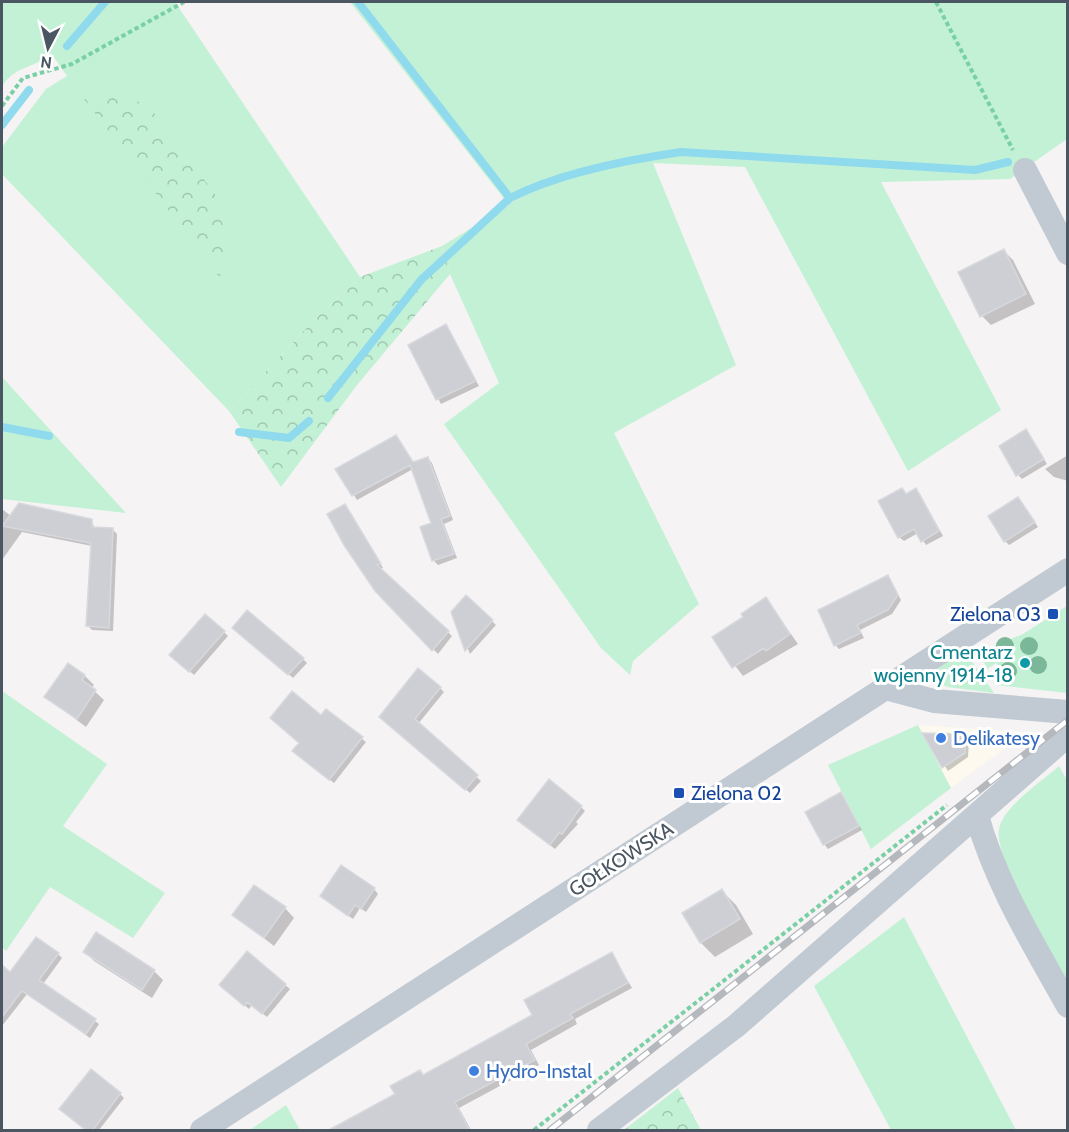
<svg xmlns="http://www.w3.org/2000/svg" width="1069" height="1132" font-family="Cabin,sans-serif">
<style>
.commercial{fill:#fdf9ef}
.green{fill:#c3f1d5}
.forest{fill:url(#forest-crowns)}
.shadow{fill:#0003}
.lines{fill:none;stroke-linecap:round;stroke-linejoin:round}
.stream{stroke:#90daee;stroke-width:8}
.building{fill:#cdcfd5;stroke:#d7d9de;stroke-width:1.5}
.path{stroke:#7ad0a6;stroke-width:4;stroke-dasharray:4.5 3;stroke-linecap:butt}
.minor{stroke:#c1cad2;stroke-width:24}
.rail-casing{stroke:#b5b8bd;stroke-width:7}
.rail{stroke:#fff;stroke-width:4.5;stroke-dasharray:14;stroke-linecap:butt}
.tree{fill:#7bb799}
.transit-dot{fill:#1a4fb4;stroke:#fff;stroke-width:2}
.culture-dot{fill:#0f9aa8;stroke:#fff;stroke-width:2}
.shop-dot{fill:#3f7fe0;stroke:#fff;stroke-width:2}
.labels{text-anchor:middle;stroke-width:6;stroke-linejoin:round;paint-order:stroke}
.transit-label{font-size:20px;fill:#164399;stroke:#fff;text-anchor:end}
.culture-label{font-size:20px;fill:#0d838f;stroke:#fff;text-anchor:end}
.shop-label{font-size:20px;fill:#366cbe;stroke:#fff;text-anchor:start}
.street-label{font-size:20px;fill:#4a5661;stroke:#fff}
</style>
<defs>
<pattern id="forest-crowns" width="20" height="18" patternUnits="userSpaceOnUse" patternTransform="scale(1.5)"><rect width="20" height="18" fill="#c3f1d5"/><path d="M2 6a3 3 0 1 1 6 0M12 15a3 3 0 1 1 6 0" fill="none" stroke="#a0c6b0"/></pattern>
</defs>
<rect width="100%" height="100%" fill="#f5f3f3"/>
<path class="commercial" d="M 918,725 L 1027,732 L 951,788 Z"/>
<path class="green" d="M 2,2 L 175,2 L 360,277 L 317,317 L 229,411 L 2,174 L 2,147 L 46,89 L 67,76 L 51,53 C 33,70 17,64 2,86 Z
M 350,2 L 1067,2 L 1067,139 L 1010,179 L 881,182 L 1001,410 L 908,471 L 745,167 L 653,163 L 736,365 L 614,433 L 699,604 L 633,661 L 630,675 L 601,648 L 444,424 L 499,383 L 450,274 L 442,246 L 509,205 Z
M 2,377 L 126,513 L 2,499 Z
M 1067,606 L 1067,693 L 997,685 L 992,676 L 1001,670 L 996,663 L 987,669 L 980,652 L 1023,634 Z
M 964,650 L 994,693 L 948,687 L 938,683 L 937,669 Z
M 2,691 L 107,764 L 63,826 L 165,893 L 133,938 L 50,887 L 6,951 L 2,947 Z
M 918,725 L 951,788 L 871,849 L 828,765 Z
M 1059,766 L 1068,782 L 1067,985 C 1053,956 993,856 999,829 C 1003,807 1042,781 1059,766 Z
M 904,917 L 1016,1130 L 891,1130 L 814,986 Z
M 286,1105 L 300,1130 L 250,1130 Z"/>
<path class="forest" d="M 119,94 L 149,106 L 215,194 L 226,237 L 220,278 L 84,99 Z
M 442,246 L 450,274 L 357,385 L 281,487 L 229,411 L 317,317 L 360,277 Z
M 678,1088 L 701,1130 L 624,1130 Z"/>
<path class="shadow" d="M 1004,251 L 1013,260 L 1035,304 L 991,325 L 982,316 Z
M 445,326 L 479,386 L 441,404 L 410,345 Z
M 1026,431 L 1047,464 L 1022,479 L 1018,475 Z
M 396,437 L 414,463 L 428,458 L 432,463 L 453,520 L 444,524 L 457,558 L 438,565 L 434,561 L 422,528 L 433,524 L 413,469 L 357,500 L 338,470 Z
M 1068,455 L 1068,481 L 1054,477 L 1045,469 Z
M 902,490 L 907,495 L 916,490 L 920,494 L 943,536 L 926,545 L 918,533 L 904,541 L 899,537 Z
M 1018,498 L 1038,527 L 1009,545 L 1005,541 Z
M 345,506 L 383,568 L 380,569 L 452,636 L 438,654 L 376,590 Z
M 2,509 L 11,516 L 91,520 L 95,529 L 113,530 L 117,534 L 113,631 L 92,630 L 88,626 L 92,546 L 22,532 L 2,560 Z
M 888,577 L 901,600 L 892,614 L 860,630 L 864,638 L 839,649 L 835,645 Z
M 466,597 L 496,625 L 470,654 L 453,613 Z
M 766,599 L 798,644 L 743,676 L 714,638 L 745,617 Z
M 224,632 L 228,636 L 194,675 L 171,655 Z
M 239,632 L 303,659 L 307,663 L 293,678 Z
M 69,665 L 85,676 L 94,685 L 91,688 L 104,700 L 86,727 L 46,697 Z
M 440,688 L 444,692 L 418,724 L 481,781 L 470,793 L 385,721 Z
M 327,711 L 366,742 L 334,783 L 298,755 Z
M 925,734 L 965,736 L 969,740 L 968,757 L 948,771 Z
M 841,794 L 862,830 L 828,849 L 824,844 Z
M 581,807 L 585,811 L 576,822 L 578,824 L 555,849 L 523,824 Z
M 374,889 L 378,894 L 366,912 L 360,908 L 353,919 L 326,900 Z
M 722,891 L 736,905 L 753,934 L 715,957 L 701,943 L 684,913 Z
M 285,908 L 294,918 L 274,946 L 234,915 Z
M 97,934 L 154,971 L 163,980 L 152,998 L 94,961 L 85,951 Z
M 247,953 L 290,989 L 267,1017 L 252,1005 L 249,1009 L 226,989 Z
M 58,954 L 62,958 L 43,984 L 99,1024 L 90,1038 L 27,994 L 2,1026 L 2,967 L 10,974 Z
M 612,954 L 632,988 L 575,1019 L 577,1024 L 531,1050 L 539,1065 L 459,1108 L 471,1130 L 340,1130 L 397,1095 L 420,1071 L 424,1076 L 535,1016 Z
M 120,1094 L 124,1098 L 99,1130 L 88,1130 Z"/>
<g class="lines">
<path class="stream" d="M 358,2 L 510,198 C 559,173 626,160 681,152 L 975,170 L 1008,162
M 67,46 L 105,2
M 2,125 L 29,90
M 328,398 L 421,280 L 510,198
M 2,427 L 49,436
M 239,432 L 289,438 L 309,421"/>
</g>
<path class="building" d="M 1004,249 L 1026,294 L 980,317 L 958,272 Z
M 446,324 L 476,381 L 436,400 L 408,345 Z
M 1026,429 L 1044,459 L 1016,476 L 999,446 Z
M 396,435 L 413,462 L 428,457 L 450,516 L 441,519 L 454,554 L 432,561 L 420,527 L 431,523 L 410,465 L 352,496 L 335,469 Z
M 902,488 L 906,494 L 916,488 L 939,531 L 921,542 L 914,529 L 898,538 L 878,501 Z
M 1018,497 L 1035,522 L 1004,542 L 988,516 Z
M 19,503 L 92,519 L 92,527 L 113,528 L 109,628 L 86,626 L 91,543 L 2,526 Z
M 345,504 L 381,564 L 377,565 L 449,631 L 432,651 L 375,591 L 344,545 L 327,514 Z
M 888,575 L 898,595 L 888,610 L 857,625 L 861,633 L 834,646 L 818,610 Z
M 466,595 L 493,620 L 465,651 L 451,612 Z
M 766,597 L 790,634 L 766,651 L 764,648 L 732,668 L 712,637 L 743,617 L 741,614 Z
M 247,610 L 304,658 L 288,675 L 232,628 Z
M 205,614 L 225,631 L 189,672 L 169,655 Z
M 68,663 L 85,675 L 82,680 L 96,690 L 77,719 L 44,697 Z
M 418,668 L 441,687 L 415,719 L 478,775 L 465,790 L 379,717 Z
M 292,691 L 321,715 L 326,709 L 363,737 L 329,780 L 292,751 L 299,743 L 270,718 Z
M 922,733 L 966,734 L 965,753 L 942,768 Z
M 549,779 L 582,806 L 562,834 L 559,833 L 550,845 L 517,820 Z
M 841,792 L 859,826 L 823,845 L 805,812 Z
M 341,865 L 375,888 L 361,909 L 355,905 L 348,916 L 320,896 Z
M 254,885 L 286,907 L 264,938 L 232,915 Z
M 722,889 L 740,919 L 700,943 L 682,913 Z
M 96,932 L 155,970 L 142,990 L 83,952 Z
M 36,937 L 59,953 L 39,980 L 96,1019 L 86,1034 L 22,991 L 2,1017 L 2,965 L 10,972 Z
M 247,951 L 286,984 L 262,1014 L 247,1002 L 244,1006 L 219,985 Z
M 612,952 L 628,983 L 570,1014 L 573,1018 L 526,1044 L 535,1060 L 455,1102 L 470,1131 L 327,1131 L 395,1094 L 390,1086 L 420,1070 L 423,1075 L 532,1015 L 524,1000 Z
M 91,1069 L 121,1093 L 92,1131 L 87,1131 L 59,1109 Z"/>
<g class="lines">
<path class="path" d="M 936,2 L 1013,150
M 2,106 L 23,78 L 72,64 L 184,2
M 534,1130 L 947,805"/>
<path class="minor" d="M 1025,170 L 1068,253
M 885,688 L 934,701 L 1068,712
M 977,816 C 996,884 1034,945 1068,1006
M 202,1130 L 1068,570
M 599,1130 L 736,1026 L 1068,735"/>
<g class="rail-casing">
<path id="rail" d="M 550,1130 L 1068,720"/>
</g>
<use href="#rail" class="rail"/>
</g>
<g class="tree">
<circle cx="1005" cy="646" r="9"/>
<circle cx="1029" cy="646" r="9"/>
<circle cx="1038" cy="665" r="9"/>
<circle cx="1008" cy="671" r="9"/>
</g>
<g class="transit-dot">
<rect x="1047" y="608" width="12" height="12" rx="3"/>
<rect x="673" y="787" width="12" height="12" rx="3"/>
</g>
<circle class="culture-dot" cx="1025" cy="663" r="6"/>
<g class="shop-dot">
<circle cx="941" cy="738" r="6"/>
<circle cx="474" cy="1071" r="6"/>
</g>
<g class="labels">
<g class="transit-label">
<text x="1041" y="621">Zielona 03</text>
<text x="691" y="800" text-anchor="start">Zielona 02</text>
</g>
<g class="culture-label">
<text x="1013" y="659">Cmentarz<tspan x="1013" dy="23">wojenny 1914-18</tspan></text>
</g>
<g class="shop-label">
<text x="953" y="745">Delikatesy</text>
<text x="486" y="1078">Hydro-Instal</text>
</g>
<g class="street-label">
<text transform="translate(621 859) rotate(-33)" y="7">GOŁKOWSKA</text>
</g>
</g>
<rect width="1069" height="1132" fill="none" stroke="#4a5661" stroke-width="6"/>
<g transform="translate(48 48) rotate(187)" stroke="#ffffff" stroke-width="4.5" paint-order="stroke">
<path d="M0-4.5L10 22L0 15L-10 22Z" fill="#4a5661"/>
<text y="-9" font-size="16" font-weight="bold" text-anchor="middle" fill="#4a5661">N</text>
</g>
</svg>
